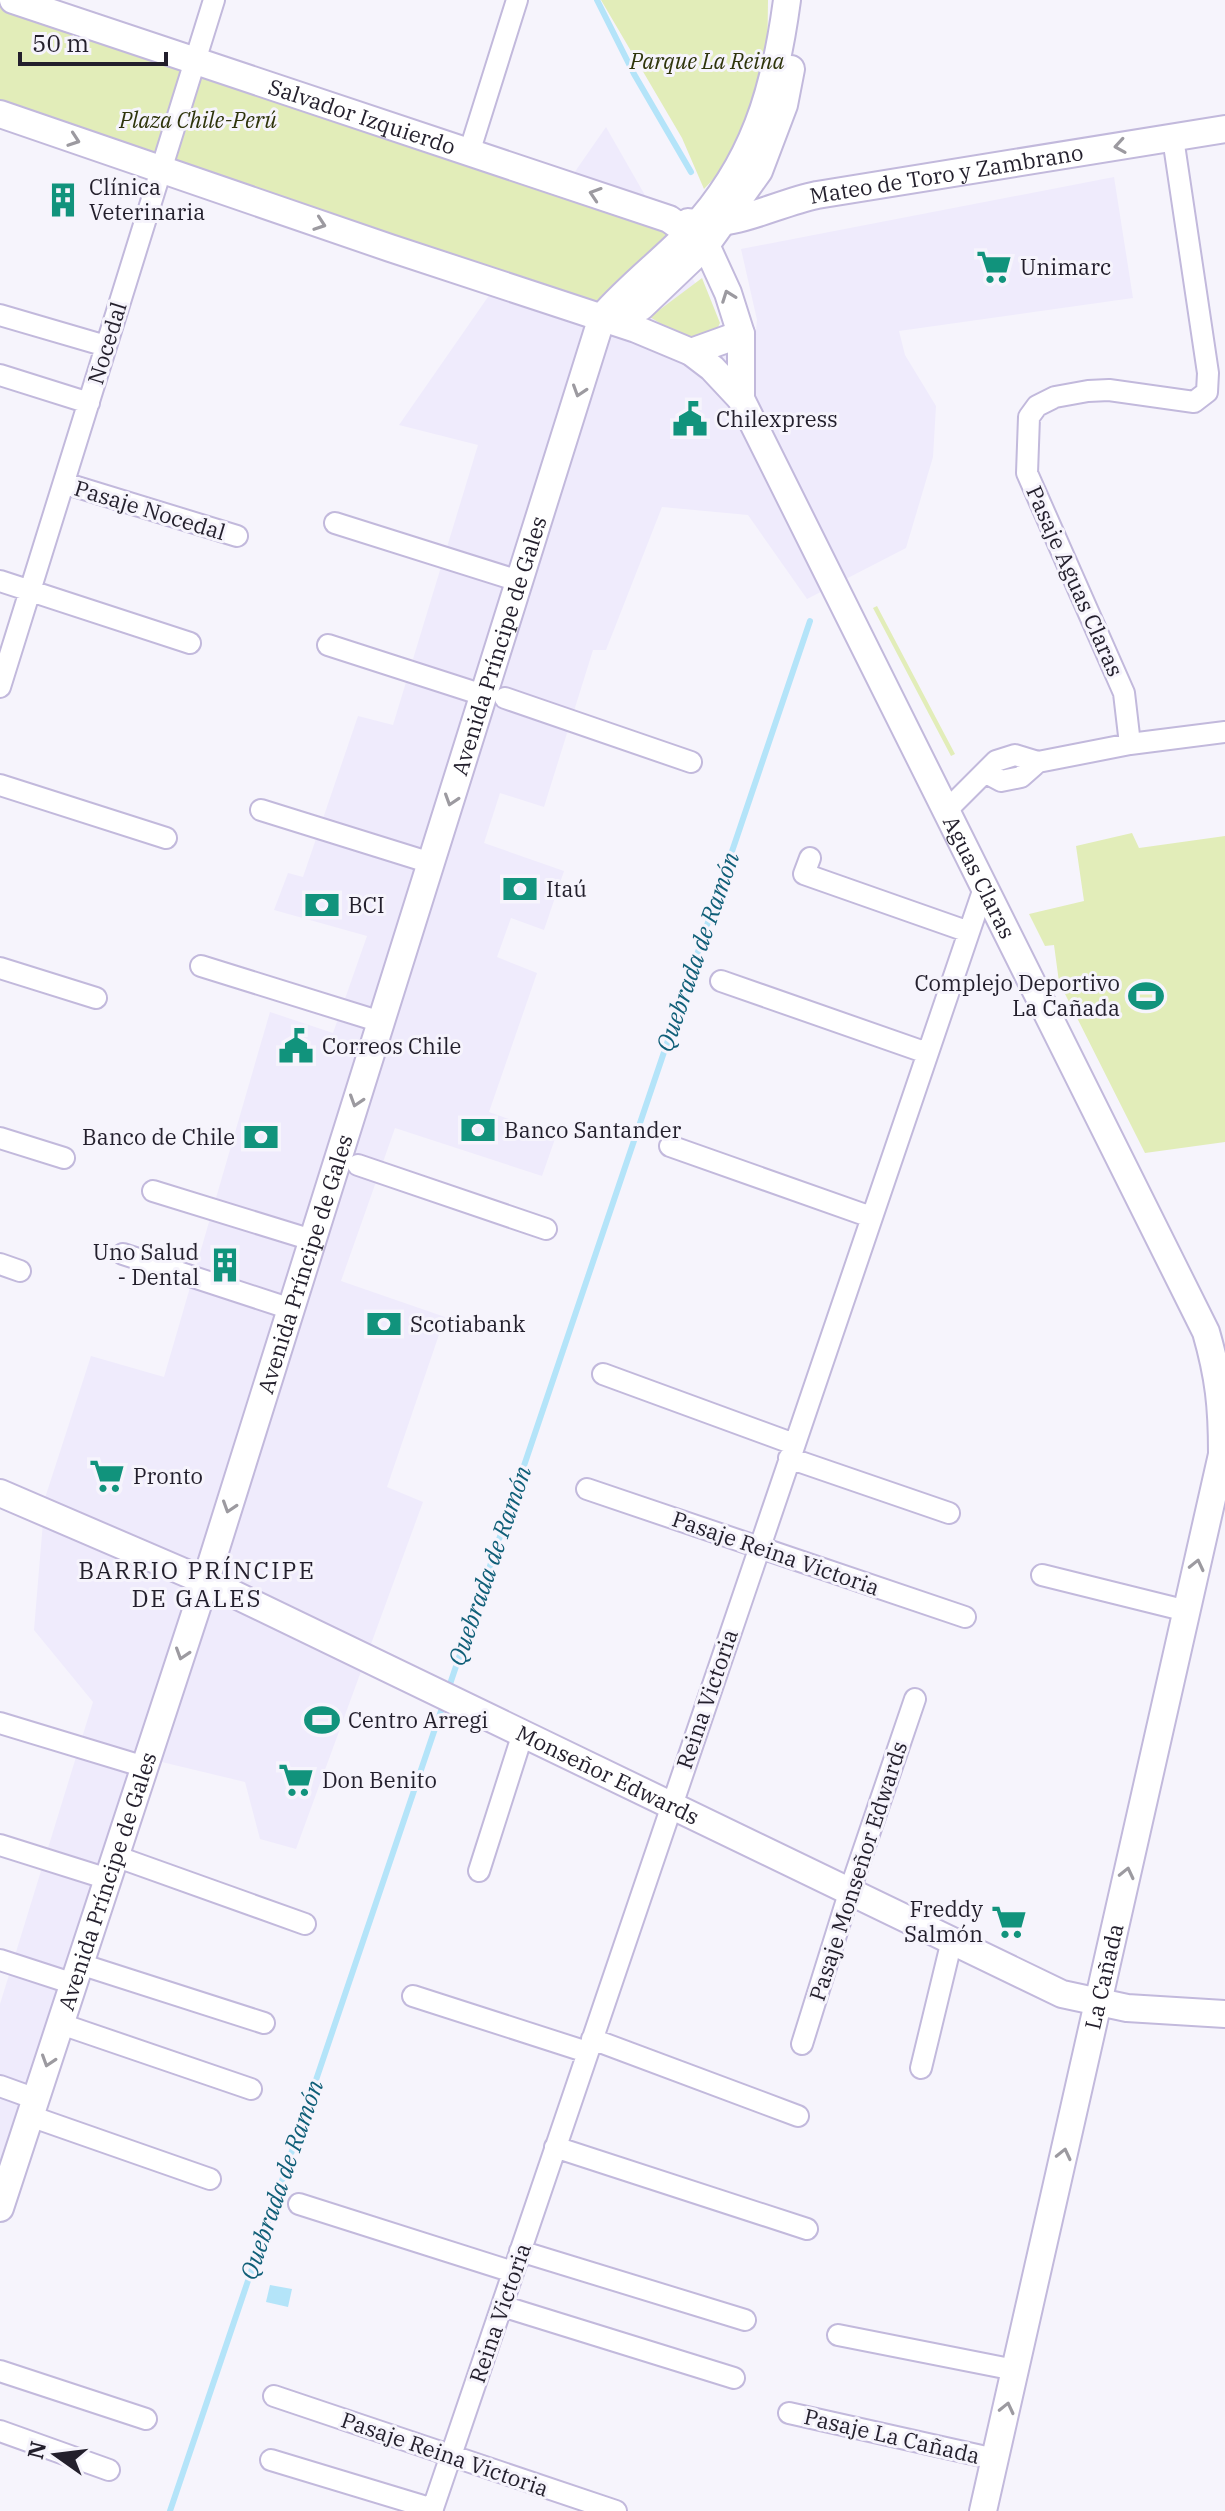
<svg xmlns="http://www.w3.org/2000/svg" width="1225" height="2511" font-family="'IBM Plex Serif',serif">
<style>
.built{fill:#efebfc}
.green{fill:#e2edb9}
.water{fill:#b4e4f9}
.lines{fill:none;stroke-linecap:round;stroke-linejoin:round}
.stream{stroke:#b4e4f9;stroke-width:6}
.street-casing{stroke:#c2b9dc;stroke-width:24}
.secondary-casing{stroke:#c2b9dc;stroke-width:30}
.street{stroke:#fff;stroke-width:20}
.secondary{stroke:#fff;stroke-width:26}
.oneway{stroke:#9c9aa0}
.labels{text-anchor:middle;stroke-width:6;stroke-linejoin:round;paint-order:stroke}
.park-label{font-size:22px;font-style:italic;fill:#2e340b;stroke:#f6f4fc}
.street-label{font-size:22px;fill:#231f2c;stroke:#f6f4fc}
.poi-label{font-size:22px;fill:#231f2c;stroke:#f6f4fc;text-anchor:start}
.water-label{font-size:24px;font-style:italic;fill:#105f78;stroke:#f6f4fc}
.neighbourhood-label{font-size:24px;letter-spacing:2px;fill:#231f2c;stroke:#f6f4fc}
</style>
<rect width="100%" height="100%" fill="#f6f4fc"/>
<path class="built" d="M 606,127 L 751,381 L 757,320 L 741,249 L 1114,177 L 1133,298 L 899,331 L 905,355 L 936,406 L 933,457 L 906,548 L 807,599 L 748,515 L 662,507 L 606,650 L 593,650 L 544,807 L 500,793 L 484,843 L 564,871 L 544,930 L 511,918 L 497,957 L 537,973 L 489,1112 L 556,1136 L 542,1176 L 395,1128 L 341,1281 L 445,1317 L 387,1487 L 423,1502 L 296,1849 L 260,1839 L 245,1782 L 141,1757 L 0,2197 L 0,2004 L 93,1702 L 34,1630 L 45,1498 L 91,1356 L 164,1377 L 270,1012 L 333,1033 L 367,936 L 274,910 L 288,873 L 303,877 L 358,716 L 393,725 L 478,445 L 399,425 Z"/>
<path class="green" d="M 601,0 L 768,0 L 767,74 L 745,145 L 704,189 L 682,138 Z
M 0,4 L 667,229 L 673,240 L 602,302 L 592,302 C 395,235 197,171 0,102 Z
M 702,278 L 720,323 L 715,333 C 683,343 677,333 650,317 Z
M 877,606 L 955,754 L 951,756 L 873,608 Z
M 1132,833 L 1139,848 L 1225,836 L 1225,1142 L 1145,1153 L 1059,982 L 1054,945 L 1045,946 L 1029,914 L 1084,901 L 1076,846 Z"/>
<path class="water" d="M 270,2285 L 292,2289 L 288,2307 L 266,2302 Z"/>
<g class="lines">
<path class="stream" d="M 597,0 L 634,74 L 691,172
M 448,1690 L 810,621
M 170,2511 L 443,1705"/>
<g class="street-casing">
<path id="street" d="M 469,153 L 517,0
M 0,315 L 106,346
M 0,375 L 89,403
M 64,483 L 237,536
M 335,523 L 519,581
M 0,581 L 190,643
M 328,645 L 483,695
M 0,687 L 214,0
M 505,698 L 691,762
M 1130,744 L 1225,732
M 986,773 L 1001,781 L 1021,777 L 1038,762 L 1130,744 L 1124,693 L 1027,473 L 1029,417 L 1037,406 L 1055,397 L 1088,391 L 1109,390 L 1194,402 L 1207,392 L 1208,373 L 1173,138
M 0,785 L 166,838
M 261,810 L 431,863
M 947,810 L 996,761 L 1015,755 L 1038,762
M 810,858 L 804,874 L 969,932
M 201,966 L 381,1022
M 0,968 L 96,998
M 721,981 L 927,1053
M 0,1138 L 64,1158
M 670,1146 L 871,1217
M 358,1165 L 546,1229
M 153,1191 L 312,1240
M 123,1254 L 291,1309
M 0,1264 L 20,1271
M 603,1374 L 794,1444
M 789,1458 L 949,1513
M 587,1489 L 965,1617
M 1042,1575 L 1187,1611
M 0,1723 L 145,1767
M 0,1845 L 108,1879
M 115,1856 L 305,1924
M 479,1871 L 523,1733
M 0,1960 L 74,1984
M 80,1964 L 264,2023
M 413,1996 L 587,2052
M 61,2024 L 251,2089
M 592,2039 L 798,2116
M 802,2044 L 850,1890 L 915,1699
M 921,2068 L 952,1940
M 0,2086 L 36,2099
M 30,2116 L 210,2179
M 555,2147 L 807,2229
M 299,2204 L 513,2272
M 520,2251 L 745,2320
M 502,2306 L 734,2378
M 838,2335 L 1015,2370
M 0,2371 L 146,2419
M 274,2396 L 616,2511
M 789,2413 L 995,2459
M 0,2431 L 109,2470
M 271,2460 L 433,2509
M 432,2511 L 984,888"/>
</g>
<g class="secondary-casing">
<g id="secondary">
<path id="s1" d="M 13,0 L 669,219 L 706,245 L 728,293 L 741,334 L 741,399"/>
<path id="s2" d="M 0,114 L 390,248 L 636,329 L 691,352 L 712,368 L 741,399 L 1206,1332 C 1219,1377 1222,1407 1222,1453"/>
<path id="s3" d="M 688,222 C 734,229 774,204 817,195 L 1225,129"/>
<path d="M 602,317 L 641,307 L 706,245 L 759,171 L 784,105 L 791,69"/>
<path d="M 691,352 L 741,334"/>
<path id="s4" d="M 0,1493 L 221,1588 L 1062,1994 L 1127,2008 L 1225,2014"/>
<path id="s5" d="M 0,2208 L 206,1580 L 602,317 C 629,286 661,262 690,232 C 754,164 775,90 787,0"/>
<path id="s6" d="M 983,2511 L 1225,1441"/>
</g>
</g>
<use href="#street" class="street"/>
<use href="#secondary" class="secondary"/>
</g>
<defs><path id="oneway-chevron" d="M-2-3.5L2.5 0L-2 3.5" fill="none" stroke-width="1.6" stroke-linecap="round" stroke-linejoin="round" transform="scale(2)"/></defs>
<g class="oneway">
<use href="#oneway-chevron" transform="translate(74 140) rotate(19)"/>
<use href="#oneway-chevron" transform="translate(1120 146) rotate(171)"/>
<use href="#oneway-chevron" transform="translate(595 194) rotate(-162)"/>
<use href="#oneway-chevron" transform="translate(320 224) rotate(19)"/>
<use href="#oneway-chevron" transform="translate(728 296) rotate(-110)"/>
<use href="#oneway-chevron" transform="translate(579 391) rotate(108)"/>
<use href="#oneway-chevron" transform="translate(451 800) rotate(108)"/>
<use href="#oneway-chevron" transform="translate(356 1101) rotate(108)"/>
<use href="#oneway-chevron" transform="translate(229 1507) rotate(108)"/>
<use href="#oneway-chevron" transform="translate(1197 1565) rotate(-77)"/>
<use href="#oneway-chevron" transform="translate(182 1654) rotate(108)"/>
<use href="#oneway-chevron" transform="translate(1127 1873) rotate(-77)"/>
<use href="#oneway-chevron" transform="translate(48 2061) rotate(108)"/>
<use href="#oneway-chevron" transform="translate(1064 2154) rotate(-77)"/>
<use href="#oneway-chevron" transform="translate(1007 2408) rotate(-77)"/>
</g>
<defs>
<g id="building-bare" transform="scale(2.76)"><path d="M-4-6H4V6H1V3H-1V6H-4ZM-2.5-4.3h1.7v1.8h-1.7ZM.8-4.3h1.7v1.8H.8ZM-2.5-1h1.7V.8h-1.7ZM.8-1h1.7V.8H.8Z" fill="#11937c" stroke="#f6f4fc" stroke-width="2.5" paint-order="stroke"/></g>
<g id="supermarket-bare" transform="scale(2.76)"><path d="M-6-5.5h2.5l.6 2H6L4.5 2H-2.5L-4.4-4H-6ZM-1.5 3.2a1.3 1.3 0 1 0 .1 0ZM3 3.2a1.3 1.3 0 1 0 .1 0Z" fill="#11937c" stroke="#f6f4fc" stroke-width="2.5" paint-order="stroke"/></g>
<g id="civic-bare" transform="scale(2.76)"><path d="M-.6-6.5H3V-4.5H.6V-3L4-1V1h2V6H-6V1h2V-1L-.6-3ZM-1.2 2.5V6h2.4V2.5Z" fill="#11937c" stroke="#f6f4fc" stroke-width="2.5" paint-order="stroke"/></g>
<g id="bank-bare" transform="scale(2.76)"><path d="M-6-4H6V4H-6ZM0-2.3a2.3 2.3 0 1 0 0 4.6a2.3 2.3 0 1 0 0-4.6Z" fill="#11937c" stroke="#f6f4fc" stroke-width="2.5" paint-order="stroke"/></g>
<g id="stadium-bare" transform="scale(2.76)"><path d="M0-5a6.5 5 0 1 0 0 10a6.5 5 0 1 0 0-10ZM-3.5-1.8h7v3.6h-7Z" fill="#11937c" stroke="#f6f4fc" stroke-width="2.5" paint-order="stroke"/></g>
</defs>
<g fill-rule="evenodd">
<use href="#building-bare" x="63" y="200"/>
<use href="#supermarket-bare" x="994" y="267"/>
<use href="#civic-bare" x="690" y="419"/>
<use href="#bank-bare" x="520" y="889"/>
<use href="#bank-bare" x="322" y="905"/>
<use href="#stadium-bare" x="1146" y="996"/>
<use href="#civic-bare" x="296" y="1046"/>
<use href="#bank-bare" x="478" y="1130"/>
<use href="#bank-bare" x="261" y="1137"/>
<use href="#building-bare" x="225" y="1265"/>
<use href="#bank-bare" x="384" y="1324"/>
<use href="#supermarket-bare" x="107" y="1476"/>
<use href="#stadium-bare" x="322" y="1720"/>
<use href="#supermarket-bare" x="296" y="1780"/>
<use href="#supermarket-bare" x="1009" y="1922"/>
</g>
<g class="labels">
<g class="park-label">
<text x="707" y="69">Parque La Reina</text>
<text x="198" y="128">Plaza Chile-Perú</text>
</g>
<g class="street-label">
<text dy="8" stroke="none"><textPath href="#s1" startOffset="368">Salvador Izquierdo</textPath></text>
<text dy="8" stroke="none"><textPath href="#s3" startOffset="264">Mateo de Toro y Zambrano</textPath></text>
<text transform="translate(107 343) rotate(-73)" y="8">Nocedal</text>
<text transform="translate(150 510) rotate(17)" y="8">Pasaje Nocedal</text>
<text transform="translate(1075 581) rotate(66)" y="8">Pasaje Aguas Claras</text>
<text dy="8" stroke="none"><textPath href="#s5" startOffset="1640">Avenida Príncipe de Gales</textPath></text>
<text dy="8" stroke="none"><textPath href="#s2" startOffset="1334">Aguas Claras</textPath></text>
<text dy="8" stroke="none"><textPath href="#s5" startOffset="992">Avenida Príncipe de Gales</textPath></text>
<text transform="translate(776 1553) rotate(19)" y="8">Pasaje Reina Victoria</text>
<text transform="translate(707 1699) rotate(-71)" y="8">Reina Victoria</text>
<text dy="8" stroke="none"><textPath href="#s4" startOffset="670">Monseñor Edwards</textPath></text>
<text transform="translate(858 1871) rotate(-72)" y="8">Pasaje Monseñor Edwards</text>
<text dy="8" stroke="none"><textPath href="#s5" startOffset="344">Avenida Príncipe de Gales</textPath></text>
<text dy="8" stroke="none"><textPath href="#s6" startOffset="548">La Cañada</textPath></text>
<text transform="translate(500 2313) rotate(-71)" y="8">Reina Victoria</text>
<text transform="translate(892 2436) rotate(13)" y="8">Pasaje La Cañada</text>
<text transform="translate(445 2454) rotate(19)" y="8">Pasaje Reina Victoria</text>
</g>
<g class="poi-label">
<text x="89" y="195">Clínica<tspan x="89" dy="25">Veterinaria</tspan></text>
<text x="1020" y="275">Unimarc</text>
<text x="716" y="427">Chilexpress</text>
<text x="546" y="897">Itaú</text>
<text x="348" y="913">BCI</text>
<text x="1120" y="991" text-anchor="end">Complejo Deportivo<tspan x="1120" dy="25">La Cañada</tspan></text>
<text x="322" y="1054">Correos Chile</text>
<text x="504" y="1138">Banco Santander</text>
<text x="235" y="1145" text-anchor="end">Banco de Chile</text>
<text x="199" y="1260" text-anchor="end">Uno Salud<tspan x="199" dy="25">- Dental</tspan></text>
<text x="410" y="1332">Scotiabank</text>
<text x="133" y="1484">Pronto</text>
<text x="348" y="1728">Centro Arregi</text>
<text x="322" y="1788">Don Benito</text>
<text x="983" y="1917" text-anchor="end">Freddy<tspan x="983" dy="25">Salmón</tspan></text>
</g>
<g class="water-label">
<text transform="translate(698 952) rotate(-71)" y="8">Quebrada de Ramón</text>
<text transform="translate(490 1566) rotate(-71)" y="8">Quebrada de Ramón</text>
<text transform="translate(282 2180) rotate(-71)" y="8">Quebrada de Ramón</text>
</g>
<g class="neighbourhood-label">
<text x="197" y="1579">BARRIO PRÍNCIPE<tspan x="197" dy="28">DE GALES</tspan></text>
</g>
</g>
<g transform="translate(56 2455) rotate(284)" stroke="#f6f4fc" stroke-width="6" paint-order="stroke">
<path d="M0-6L14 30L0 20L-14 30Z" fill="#231f2c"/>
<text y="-12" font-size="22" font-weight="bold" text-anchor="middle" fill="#231f2c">N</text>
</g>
<path d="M20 52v12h146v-12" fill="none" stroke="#231f2c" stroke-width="4"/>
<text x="32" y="52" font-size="24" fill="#231f2c" stroke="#f6f4fc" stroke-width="6" paint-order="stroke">50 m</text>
</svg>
